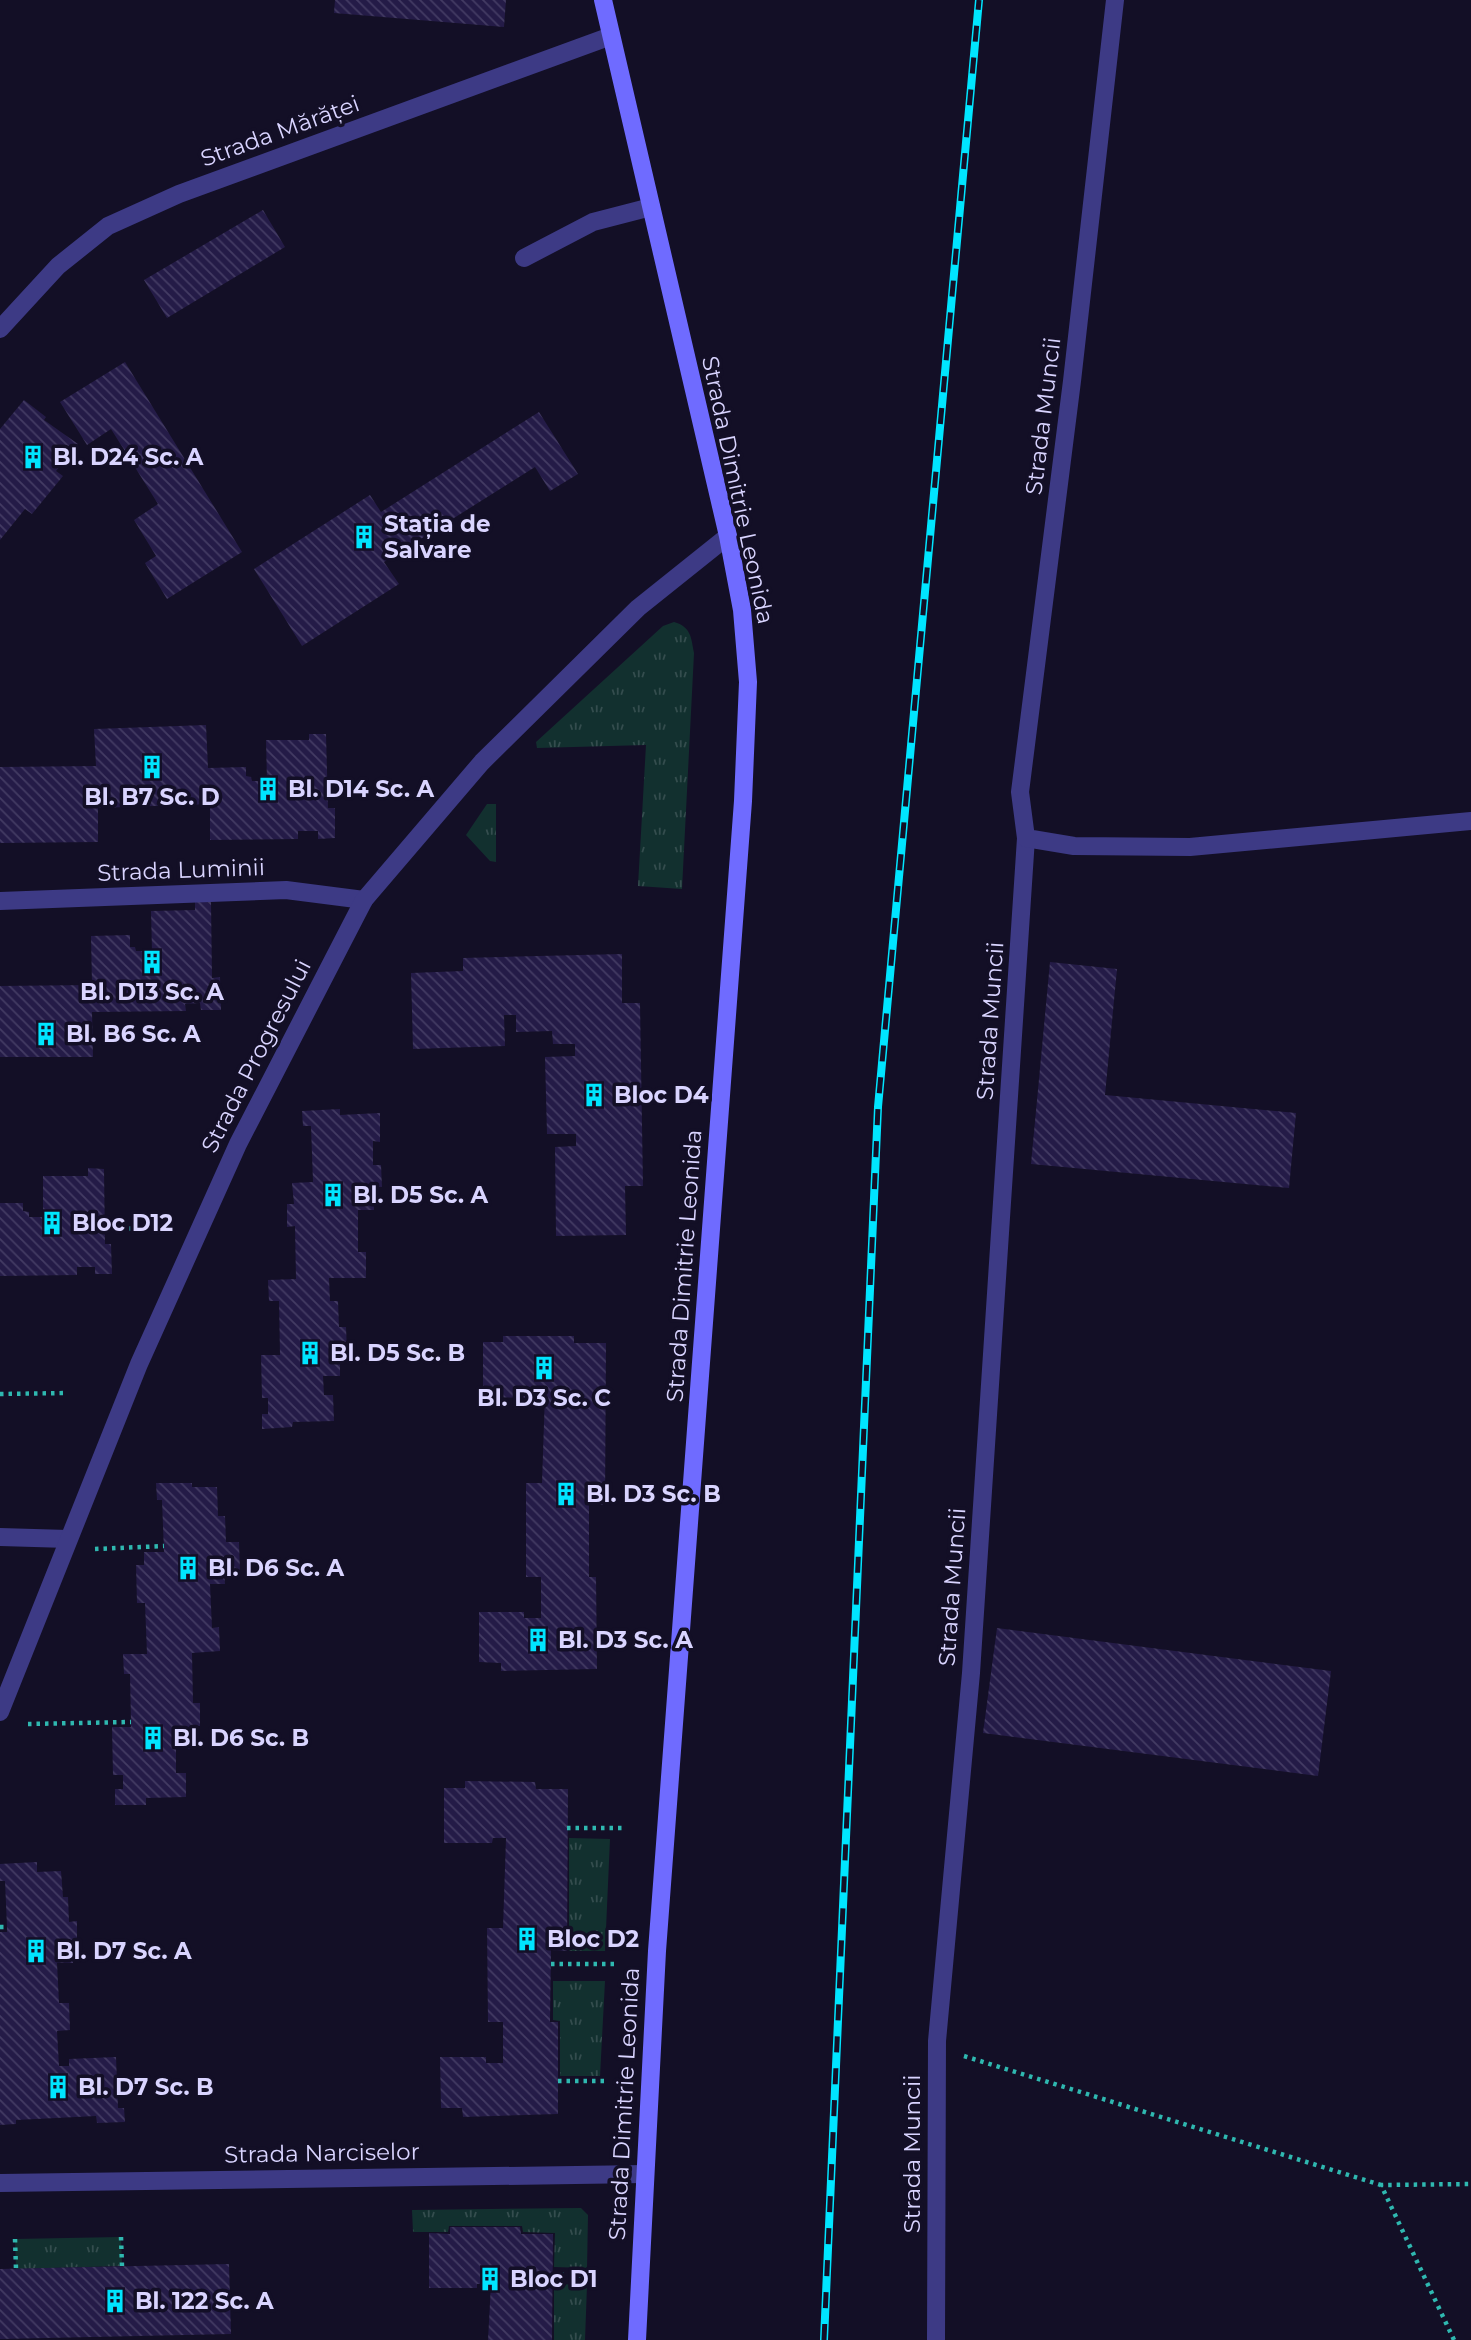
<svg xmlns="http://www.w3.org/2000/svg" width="1471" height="2340" font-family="Montserrat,sans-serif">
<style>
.grass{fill:url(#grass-tufts)}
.building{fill:url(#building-back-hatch)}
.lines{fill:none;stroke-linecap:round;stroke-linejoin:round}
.path{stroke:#2fb8b0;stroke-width:4.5;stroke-dasharray:3.5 5;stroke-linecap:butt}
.service{stroke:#3d3a85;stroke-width:18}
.minor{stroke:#3d3a85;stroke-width:18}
.tertiary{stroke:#3d3a85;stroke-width:18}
.secondary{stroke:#6f6bff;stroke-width:18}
.rail-casing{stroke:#00e5ff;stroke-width:8}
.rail{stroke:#130f26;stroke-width:5;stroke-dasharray:16;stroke-linecap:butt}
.labels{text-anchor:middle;stroke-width:7;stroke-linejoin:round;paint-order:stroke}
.street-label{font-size:23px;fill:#d9d4ff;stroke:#130f26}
.poi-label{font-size:23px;font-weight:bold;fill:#d9d4ff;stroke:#130f26;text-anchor:start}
</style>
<defs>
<pattern id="grass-tufts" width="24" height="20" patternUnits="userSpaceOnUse" patternTransform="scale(1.75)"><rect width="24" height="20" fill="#12302f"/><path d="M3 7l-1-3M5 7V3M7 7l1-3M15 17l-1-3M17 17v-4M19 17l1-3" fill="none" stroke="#344d4e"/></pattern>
<pattern id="building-back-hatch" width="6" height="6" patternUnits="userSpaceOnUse" patternTransform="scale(1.75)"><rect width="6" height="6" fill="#241b47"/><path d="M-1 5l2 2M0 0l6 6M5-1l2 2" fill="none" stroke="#433b63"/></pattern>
</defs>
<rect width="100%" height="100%" fill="#130f26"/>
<path class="grass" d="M 674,622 C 691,627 691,637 694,653 L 682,889 L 638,886 L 646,745 L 537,748 L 536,742 L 663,626 Z
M 487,804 L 496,804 L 496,862 L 490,861 L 466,835 Z
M 569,1838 L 610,1839 L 605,1951 L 569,1951 Z
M 553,1981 L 605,1981 L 600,2076 L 560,2076 L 560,2021 L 553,2020 Z
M 581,2208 L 588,2215 L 587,2268 L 554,2267 L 555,2233 L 523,2232 L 522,2226 L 449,2226 L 448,2232 L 413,2232 L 412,2210 Z
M 121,2237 L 122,2266 L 16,2269 L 15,2239 Z
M 554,2284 L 587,2285 L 585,2340 L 554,2340 Z"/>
<path class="building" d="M 335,0 L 506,0 L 504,27 L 334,13 Z
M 263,210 L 285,247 L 167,318 L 144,280 Z
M 125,362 L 242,552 L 167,599 L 145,563 L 156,556 L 134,520 L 158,504 L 111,429 L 87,445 L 60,402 Z
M 24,400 L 46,417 L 44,420 L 78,444 L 56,471 L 63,476 L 32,514 L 25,509 L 0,540 L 0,429 Z
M 539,412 L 578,474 L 550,491 L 535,467 L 384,562 L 399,584 L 302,646 L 254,569 L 370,495 L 381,512 Z
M 206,725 L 208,768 L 246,767 L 246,776 L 251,777 L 252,781 L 267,781 L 266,740 L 309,740 L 309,734 L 326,734 L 328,808 L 335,808 L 335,838 L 318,839 L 318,831 L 298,831 L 298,839 L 210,840 L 210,804 L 98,808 L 98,842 L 0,843 L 0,767 L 96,766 L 94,729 Z
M 195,902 L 211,902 L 212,978 L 220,977 L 221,1010 L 201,1010 L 200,1003 L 185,1004 L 186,1011 L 92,1012 L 93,1057 L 0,1057 L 0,986 L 92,985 L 91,936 L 130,935 L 130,947 L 135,947 L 136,951 L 152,951 L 151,911 L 195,910 Z
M 622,954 L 622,1003 L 640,1003 L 643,1186 L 625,1186 L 626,1235 L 556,1236 L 555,1147 L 576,1146 L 576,1134 L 547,1134 L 545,1057 L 575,1056 L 575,1044 L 553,1044 L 552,1031 L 516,1032 L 516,1015 L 504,1015 L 505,1046 L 413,1049 L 411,973 L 463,971 L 463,958 Z
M 1050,962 L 1117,969 L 1105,1095 L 1296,1113 L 1289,1188 L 1031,1164 Z
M 340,1109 L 340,1115 L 380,1113 L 380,1142 L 373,1141 L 373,1165 L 381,1165 L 382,1187 L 373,1186 L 374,1210 L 358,1210 L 358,1252 L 366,1252 L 366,1278 L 329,1278 L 330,1301 L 338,1301 L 339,1327 L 346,1327 L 347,1352 L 340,1352 L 340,1376 L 323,1376 L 324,1395 L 333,1395 L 334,1421 L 293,1422 L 292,1427 L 262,1429 L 262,1414 L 268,1414 L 268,1398 L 262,1398 L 261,1355 L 280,1355 L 279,1301 L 269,1301 L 268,1280 L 296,1279 L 295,1226 L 287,1227 L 287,1204 L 294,1204 L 292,1183 L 313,1182 L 311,1126 L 303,1126 L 302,1111 Z
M 88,1168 L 104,1169 L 105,1244 L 111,1244 L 112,1274 L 95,1274 L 95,1267 L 77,1267 L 77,1275 L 0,1276 L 0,1203 L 23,1203 L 23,1211 L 29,1212 L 29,1217 L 43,1217 L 43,1176 L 88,1176 Z
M 503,1336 L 574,1336 L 574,1343 L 606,1343 L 605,1505 L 589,1505 L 589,1577 L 596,1577 L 597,1669 L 501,1671 L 501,1663 L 479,1662 L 479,1612 L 524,1612 L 524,1618 L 541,1618 L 541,1577 L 526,1577 L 526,1483 L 542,1483 L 545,1393 L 531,1393 L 531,1398 L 483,1397 L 483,1342 L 503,1342 Z
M 156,1483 L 192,1483 L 192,1487 L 217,1487 L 218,1516 L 225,1516 L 226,1542 L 239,1542 L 240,1571 L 224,1571 L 225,1584 L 210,1584 L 212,1628 L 219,1627 L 220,1651 L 192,1653 L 193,1703 L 200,1703 L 200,1726 L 193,1726 L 193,1749 L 176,1749 L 176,1773 L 186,1773 L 186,1797 L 146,1798 L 146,1805 L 115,1805 L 115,1789 L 123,1789 L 123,1775 L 113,1775 L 112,1727 L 131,1727 L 131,1722 L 130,1674 L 124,1674 L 123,1654 L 147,1654 L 145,1603 L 137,1603 L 136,1565 L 144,1565 L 144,1552 L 164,1552 L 162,1500 L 157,1500 Z
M 997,1628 L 1331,1671 L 1318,1776 L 983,1733 Z
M 465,1781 L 535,1782 L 536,1789 L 568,1789 L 567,1951 L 551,1950 L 550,2022 L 558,2022 L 558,2114 L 463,2117 L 462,2108 L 441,2108 L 440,2057 L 486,2057 L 486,2063 L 503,2063 L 503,2022 L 488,2022 L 487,1928 L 503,1928 L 506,1838 L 493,1838 L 492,1843 L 444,1843 L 444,1788 L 465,1788 Z
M 37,1862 L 37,1872 L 61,1871 L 63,1897 L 68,1897 L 69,1922 L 77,1921 L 77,1940 L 72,1940 L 73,1963 L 57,1963 L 59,2003 L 69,2003 L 70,2030 L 57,2031 L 59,2066 L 69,2066 L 69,2059 L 116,2057 L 118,2108 L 124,2108 L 125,2122 L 97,2123 L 96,2116 L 16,2120 L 16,2124 L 0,2125 L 0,1932 L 7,1932 L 7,1927 L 5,1881 L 0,1881 L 0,1864 Z
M 450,2227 L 520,2227 L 521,2234 L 553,2234 L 552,2340 L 488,2340 L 491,2284 L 477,2284 L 477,2288 L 429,2288 L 429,2233 L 450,2234 Z
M 229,2264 L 231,2334 L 0,2339 L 0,2269 Z"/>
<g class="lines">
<path class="path" d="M 104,1228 L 166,1229
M 0,1394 L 68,1393
M 95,1549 L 164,1546
M 28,1724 L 131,1722
M 567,1828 L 623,1828
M 0,1927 L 7,1927
M 551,1964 L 615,1964
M 964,2056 L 1381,2185
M 558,2081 L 609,2081
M 121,2237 L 122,2266
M 15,2239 L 16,2269
M 552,2275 L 600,2275
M 1454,2340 L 1381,2185 L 1471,2184"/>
<path class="service" d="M 524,258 L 593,222 L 651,207
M 0,901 L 286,890 L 364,900
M 936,2340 L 937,2041 L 971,1673 L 1026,838"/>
<path class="minor" d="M 1115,0 L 1072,381 L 1020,792 L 1026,838 L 1074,846 L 1190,847 L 1471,821
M 0,329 L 58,266 L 108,226 L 179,194 L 611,36
M 0,1537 L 68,1539
M 0,2183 L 644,2174"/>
<path class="tertiary" d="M 0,1712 L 139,1364 L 238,1144 L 364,900 L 482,762 L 638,608 L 728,536"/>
<path class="secondary" d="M 603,0 L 728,536 L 742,610 L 748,682 L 743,801 L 657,1951 L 637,2340"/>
<g class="rail-casing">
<path id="rail" d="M 824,2340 L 878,1107 L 979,0"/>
</g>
<use href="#rail" class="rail"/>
</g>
<defs>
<g id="building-bare" transform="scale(1.89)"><path d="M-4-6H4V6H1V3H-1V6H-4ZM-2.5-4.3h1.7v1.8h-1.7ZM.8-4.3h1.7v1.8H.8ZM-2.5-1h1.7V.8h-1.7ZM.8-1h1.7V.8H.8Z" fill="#00e5ff" stroke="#130f26" stroke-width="2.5" paint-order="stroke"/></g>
</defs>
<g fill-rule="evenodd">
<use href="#building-bare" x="33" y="457"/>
<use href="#building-bare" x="364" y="537"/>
<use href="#building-bare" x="152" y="767"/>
<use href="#building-bare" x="268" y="789"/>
<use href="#building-bare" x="152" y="962"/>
<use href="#building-bare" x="46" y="1034"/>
<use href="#building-bare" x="594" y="1095"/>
<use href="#building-bare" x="333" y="1195"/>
<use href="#building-bare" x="52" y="1223"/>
<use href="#building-bare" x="310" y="1353"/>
<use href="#building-bare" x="544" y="1368"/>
<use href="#building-bare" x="566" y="1494"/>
<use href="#building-bare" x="188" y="1568"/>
<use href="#building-bare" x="538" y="1640"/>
<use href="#building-bare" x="153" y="1738"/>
<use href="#building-bare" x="527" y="1939"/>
<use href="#building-bare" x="36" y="1951"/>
<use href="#building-bare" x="58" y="2087"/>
<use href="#building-bare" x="490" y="2279"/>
<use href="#building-bare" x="115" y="2301"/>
</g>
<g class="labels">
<g class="street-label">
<text transform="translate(280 131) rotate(-20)" y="8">Strada Mărăței</text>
<text transform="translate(1043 416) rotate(-83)" y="8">Strada Muncii</text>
<text transform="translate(738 490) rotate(78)" y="8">Strada Dimitrie Leonida</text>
<text transform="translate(181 870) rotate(-2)" y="8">Strada Luminii</text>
<text transform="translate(990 1021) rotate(-86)" y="8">Strada Muncii</text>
<text transform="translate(256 1056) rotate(-63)" y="8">Strada Progresului</text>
<text transform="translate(684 1266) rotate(-86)" y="8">Strada Dimitrie Leonida</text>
<text transform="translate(952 1587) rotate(-86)" y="8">Strada Muncii</text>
<text transform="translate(624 2104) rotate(-87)" y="8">Strada Dimitrie Leonida</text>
<text transform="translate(322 2153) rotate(-1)" y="8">Strada Narciselor</text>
<text transform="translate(912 2154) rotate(-90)" y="8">Strada Muncii</text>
</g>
<g class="poi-label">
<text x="53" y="465">Bl. D24 Sc. A</text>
<text x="384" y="532">Stația de<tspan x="384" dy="26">Salvare</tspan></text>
<text x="288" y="797">Bl. D14 Sc. A</text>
<text x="152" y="805" text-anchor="middle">Bl. B7 Sc. D</text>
<text x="152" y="1000" text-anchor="middle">Bl. D13 Sc. A</text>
<text x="66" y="1042">Bl. B6 Sc. A</text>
<text x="614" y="1103">Bloc D4</text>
<text x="353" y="1203">Bl. D5 Sc. A</text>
<text x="72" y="1231">Bloc D12</text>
<text x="330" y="1361">Bl. D5 Sc. B</text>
<text x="544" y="1406" text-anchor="middle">Bl. D3 Sc. C</text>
<text x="586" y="1502">Bl. D3 Sc. B</text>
<text x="208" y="1576">Bl. D6 Sc. A</text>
<text x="558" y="1648">Bl. D3 Sc. A</text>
<text x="173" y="1746">Bl. D6 Sc. B</text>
<text x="547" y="1947">Bloc D2</text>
<text x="56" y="1959">Bl. D7 Sc. A</text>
<text x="78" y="2095">Bl. D7 Sc. B</text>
<text x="510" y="2287">Bloc D1</text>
<text x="135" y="2309">Bl. 122 Sc. A</text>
</g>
</g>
</svg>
